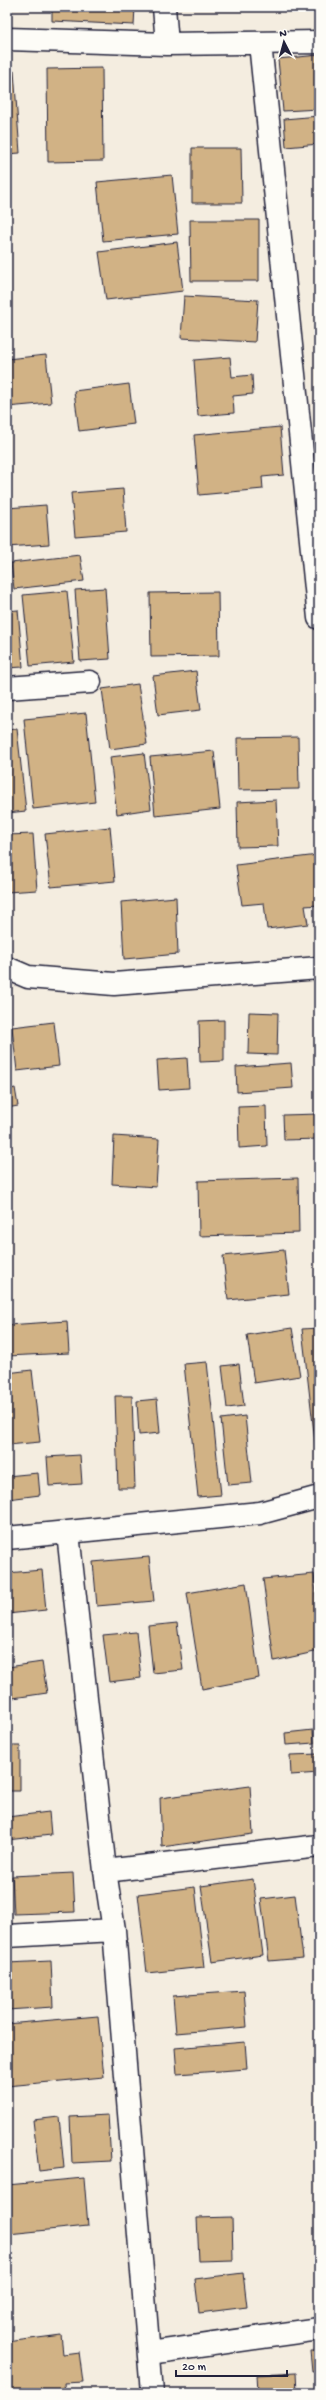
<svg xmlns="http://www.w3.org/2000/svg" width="326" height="2400" font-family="'Gochi Hand',sans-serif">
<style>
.building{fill:#d1b285;stroke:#22223b}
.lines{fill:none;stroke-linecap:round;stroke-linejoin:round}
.minor-casing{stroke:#22223b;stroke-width:25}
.tertiary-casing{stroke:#22223b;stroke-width:25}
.minor{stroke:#fdfcf7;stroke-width:22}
.tertiary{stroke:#fdfcf7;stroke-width:22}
</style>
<rect width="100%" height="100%" fill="#f4ede0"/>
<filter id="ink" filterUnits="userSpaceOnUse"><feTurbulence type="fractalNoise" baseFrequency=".025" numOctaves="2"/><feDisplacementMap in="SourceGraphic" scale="8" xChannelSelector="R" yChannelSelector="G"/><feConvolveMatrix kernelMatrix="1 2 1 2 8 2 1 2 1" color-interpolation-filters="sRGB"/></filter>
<g filter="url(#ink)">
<path class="building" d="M 52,7 L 135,7 L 134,25 L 52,21 Z
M 319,55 L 319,109 L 283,111 L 278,59 Z
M 102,68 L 103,161 L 48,162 L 47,69 Z
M 14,71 L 20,153 L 7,154 L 7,72 Z
M 319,116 L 319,144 L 286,147 L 284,119 Z
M 192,148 L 241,148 L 242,203 L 192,203 Z
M 172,175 L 178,234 L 103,241 L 97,182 Z
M 190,220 L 259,220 L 259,281 L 191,281 Z
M 177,242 L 183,291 L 106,300 L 99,252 Z
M 184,296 L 258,300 L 255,342 L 181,338 Z
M 46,355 L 51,403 L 7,407 L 7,359 Z
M 230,357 L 232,377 L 252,375 L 253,394 L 233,396 L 234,413 L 198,416 L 194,360 Z
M 129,384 L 134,424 L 79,431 L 74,391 Z
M 280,427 L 284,475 L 262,477 L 263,489 L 199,495 L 194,435 Z
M 123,489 L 126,532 L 75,536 L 71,493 Z
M 46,505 L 49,544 L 7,547 L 7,508 Z
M 80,555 L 84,581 L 14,589 L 11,563 Z
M 105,588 L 110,659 L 80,661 L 75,590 Z
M 67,591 L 74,662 L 30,666 L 23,595 Z
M 218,592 L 219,656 L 151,657 L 150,593 Z
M 18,610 L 23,667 L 7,668 L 7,611 Z
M 196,671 L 201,710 L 158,715 L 153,676 Z
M 138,684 L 147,744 L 110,749 L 102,689 Z
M 86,713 L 95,802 L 33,809 L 24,719 Z
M 17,729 L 26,811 L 7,813 L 7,730 Z
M 298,737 L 299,789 L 238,790 L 237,738 Z
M 214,751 L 220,809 L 155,816 L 150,757 Z
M 144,753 L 151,809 L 117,814 L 110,757 Z
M 276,800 L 278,846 L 238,847 L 237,802 Z
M 110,827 L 115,881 L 51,887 L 45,834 Z
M 33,834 L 37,890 L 7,892 L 7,835 Z
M 318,855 L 319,905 L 305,906 L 308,924 L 267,929 L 264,903 L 242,905 L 236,865 Z
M 176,897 L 178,954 L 124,959 L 121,902 Z
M 249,1012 L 278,1013 L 277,1055 L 248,1054 Z
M 224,1020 L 224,1061 L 200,1062 L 199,1021 Z
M 54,1022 L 59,1066 L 17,1071 L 12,1027 Z
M 187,1058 L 189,1088 L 159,1090 L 157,1060 Z
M 291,1063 L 293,1088 L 237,1092 L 236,1067 Z
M 15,1088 L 18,1106 L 7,1108 L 7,1090 Z
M 266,1106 L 267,1146 L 239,1148 L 238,1107 Z
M 319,1114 L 319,1139 L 284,1140 L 283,1115 Z
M 114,1136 L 159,1139 L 156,1187 L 112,1184 Z
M 298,1178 L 299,1233 L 199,1236 L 198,1181 Z
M 284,1250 L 289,1294 L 228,1300 L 223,1256 Z
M 67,1321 L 69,1353 L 7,1356 L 7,1325 Z
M 292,1328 L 300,1376 L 254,1383 L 247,1335 Z
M 319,1328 L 319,1468 L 318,1468 L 302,1329 Z
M 207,1362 L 221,1495 L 198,1497 L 184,1364 Z
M 239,1364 L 244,1406 L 227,1408 L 222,1366 Z
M 32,1370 L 40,1442 L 8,1445 L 7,1373 Z
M 115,1396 L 132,1396 L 135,1488 L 118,1488 Z
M 157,1399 L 160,1433 L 139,1435 L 137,1401 Z
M 245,1416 L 252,1483 L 228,1485 L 221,1419 Z
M 80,1455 L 82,1484 L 49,1486 L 47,1457 Z
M 38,1473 L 40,1495 L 8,1499 L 7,1476 Z
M 149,1557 L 154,1601 L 97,1606 L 93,1562 Z
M 42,1570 L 46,1610 L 7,1614 L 7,1573 Z
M 314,1574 L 319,1624 L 319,1651 L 274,1661 L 263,1579 Z
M 246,1583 L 259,1678 L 202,1689 L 187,1593 Z
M 177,1623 L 183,1670 L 153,1673 L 148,1626 Z
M 136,1632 L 141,1678 L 109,1682 L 103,1635 Z
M 42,1662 L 47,1693 L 13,1698 L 8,1667 Z
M 313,1730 L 314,1743 L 286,1745 L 285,1733 Z
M 7,1746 L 20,1746 L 20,1791 L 7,1791 Z
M 319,1754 L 319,1773 L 291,1775 L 290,1755 Z
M 250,1786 L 253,1834 L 162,1847 L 160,1798 Z
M 49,1812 L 51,1835 L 7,1840 L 7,1817 Z
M 73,1873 L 75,1912 L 14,1914 L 12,1876 Z
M 253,1879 L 263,1955 L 212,1962 L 201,1886 Z
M 195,1887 L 204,1967 L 147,1973 L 138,1894 Z
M 295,1895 L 303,1958 L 269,1961 L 261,1899 Z
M 51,1961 L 53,2007 L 7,2010 L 7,1963 Z
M 244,1991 L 247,2027 L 176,2033 L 173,1996 Z
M 98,2016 L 104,2077 L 7,2086 L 7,2024 Z
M 245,2042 L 247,2069 L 177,2074 L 175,2048 Z
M 108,2115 L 111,2161 L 72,2163 L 70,2117 Z
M 59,2117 L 64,2168 L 39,2171 L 33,2120 Z
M 84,2178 L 88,2226 L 8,2234 L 7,2185 Z
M 232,2217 L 233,2260 L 199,2261 L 197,2218 Z
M 243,2273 L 247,2307 L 199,2313 L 195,2279 Z
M 61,2335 L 63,2354 L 79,2352 L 83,2382 L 64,2383 L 65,2393 L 7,2393 L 7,2342 Z
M 310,2351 L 319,2351 L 319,2371 L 312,2372 Z
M 296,2373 L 297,2393 L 258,2393 L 257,2375 Z"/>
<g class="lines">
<g class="minor-casing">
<path id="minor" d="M 164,7 L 167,44
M 7,39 L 167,44 L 319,42
M 260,43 L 319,618
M 7,688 L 90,682
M 7,968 L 28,977 L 114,984 L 319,968
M 68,1533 L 105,1871 L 114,1930 L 152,2393
M 105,1871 L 319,1846
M 7,1936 L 114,1930
M 150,2353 L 319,2329"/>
</g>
<g class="tertiary-casing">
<path id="tertiary" d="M 7,1538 L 260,1513 L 319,1497"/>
</g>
<use href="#minor" class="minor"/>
<use href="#tertiary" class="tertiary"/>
</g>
</g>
<rect width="326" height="2400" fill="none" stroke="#fdfcf7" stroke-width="24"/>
<rect x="12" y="12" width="302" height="2376" fill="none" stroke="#22223b" stroke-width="1.5" filter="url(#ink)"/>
<g transform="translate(284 42) rotate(354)" stroke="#fdfcf7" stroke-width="3" paint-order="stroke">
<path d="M0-3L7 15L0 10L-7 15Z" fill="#22223b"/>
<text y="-6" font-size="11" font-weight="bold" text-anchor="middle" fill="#22223b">N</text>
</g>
<path d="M176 2370v6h111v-6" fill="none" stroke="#22223b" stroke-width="2"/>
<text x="182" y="2370" font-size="12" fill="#22223b" stroke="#fdfcf7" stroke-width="3" paint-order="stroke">20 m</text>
</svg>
